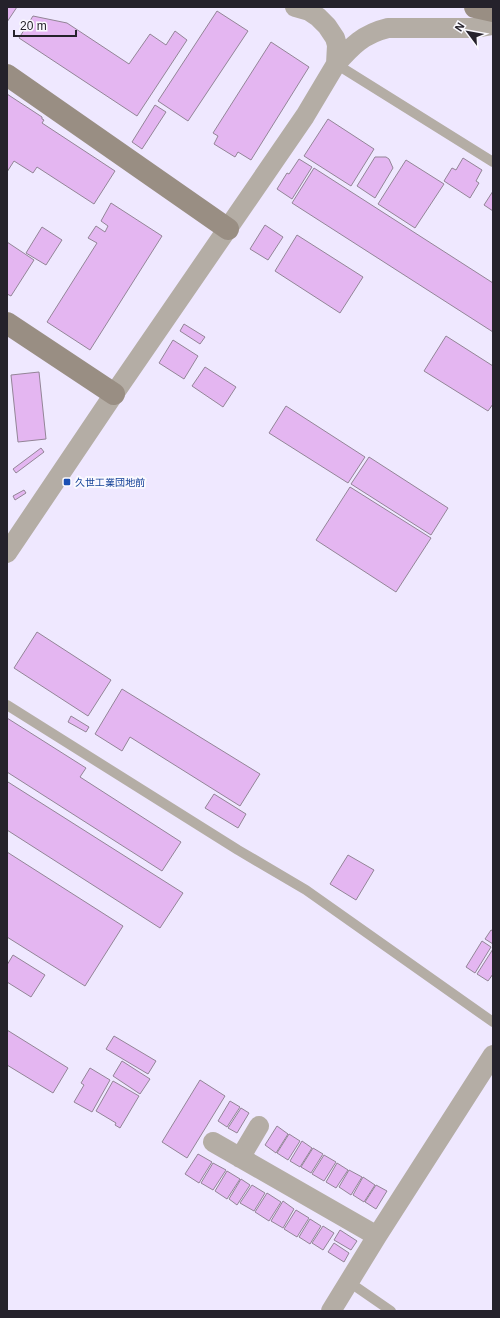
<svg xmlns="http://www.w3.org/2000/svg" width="500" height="1318" font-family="Helvetica,'Noto Sans JP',sans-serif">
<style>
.building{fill:#e4b6f1;stroke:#938597}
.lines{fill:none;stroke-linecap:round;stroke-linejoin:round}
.lane{stroke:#b4ada5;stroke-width:10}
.street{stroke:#b4ada5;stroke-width:20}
.secondary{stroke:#998e83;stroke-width:22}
.transit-dot{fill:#1a4fb4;stroke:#faf9fe;stroke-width:1.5}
.labels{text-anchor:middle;stroke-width:4;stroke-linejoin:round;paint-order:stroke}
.transit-label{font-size:10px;fill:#164399;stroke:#faf9fe;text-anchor:start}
</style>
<rect width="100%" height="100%" fill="#efe8ff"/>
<path class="building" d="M 7,7 L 17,7 L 7,22 Z
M 217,11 L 248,31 L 188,121 L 158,101 Z
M 33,16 L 67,23 L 129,64 L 150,34 L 166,45 L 175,31 L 187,40 L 137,116 L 19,38 Z
M 271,42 L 309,67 L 251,160 L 238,152 L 235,157 L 214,144 L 218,136 L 213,133 Z
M 7,94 L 42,117 L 42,119 L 44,120 L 42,123 L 115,171 L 94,204 L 37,167 L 33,173 L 14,161 L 7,172 Z
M 155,105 L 166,112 L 142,149 L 132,142 Z
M 328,119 L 374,149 L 351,186 L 304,156 Z
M 375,157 L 386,157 L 389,159 L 393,168 L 375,198 L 357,186 Z
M 463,158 L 482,170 L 476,181 L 479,183 L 470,198 L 444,181 L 452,168 L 456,170 Z
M 299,159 L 312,167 L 292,199 L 277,189 L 287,173 L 289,174 Z
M 406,160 L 444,184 L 415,228 L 378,204 Z
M 314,168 L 493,283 L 493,332 L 292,203 Z
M 493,191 L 493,211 L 484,205 Z
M 111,203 L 162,236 L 90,350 L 47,322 L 97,243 L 88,238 L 96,226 L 105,232 L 108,226 L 101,221 Z
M 265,225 L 283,237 L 268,260 L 250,249 Z
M 42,227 L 62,240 L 46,265 L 26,253 Z
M 297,235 L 363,277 L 340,313 L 275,271 Z
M 7,242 L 34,260 L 11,296 L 7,294 Z
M 184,324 L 205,337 L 200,344 L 180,331 Z
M 446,336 L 493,366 L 493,404 L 488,411 L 424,371 Z
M 173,340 L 198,356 L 184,379 L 159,363 Z
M 205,367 L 236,387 L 223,407 L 192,386 Z
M 39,372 L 46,439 L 18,442 L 11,375 Z
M 286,406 L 365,457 L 348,483 L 269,433 Z
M 41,448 L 44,452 L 16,473 L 13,469 Z
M 369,457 L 448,508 L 431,535 L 351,484 Z
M 350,487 L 431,538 L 396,592 L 316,540 Z
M 24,490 L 26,493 L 15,500 L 13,496 Z
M 37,632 L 111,680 L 88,716 L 14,668 Z
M 122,689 L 260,774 L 240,806 L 130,737 L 122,751 L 95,734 Z
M 71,716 L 89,727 L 86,732 L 68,722 Z
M 7,718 L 86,768 L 80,777 L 181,842 L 162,871 L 7,772 Z
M 8,782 L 183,893 L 160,928 L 7,830 L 7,784 Z
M 214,794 L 246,814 L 238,828 L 205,808 Z
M 7,852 L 123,926 L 85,986 L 7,937 Z
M 348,855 L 374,870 L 356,900 L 330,884 Z
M 491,930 L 493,931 L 493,944 L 485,939 Z
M 482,941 L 491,947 L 475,973 L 466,967 Z
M 493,949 L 493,974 L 488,981 L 477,974 Z
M 13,955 L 45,975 L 31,997 L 7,982 L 7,965 Z
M 7,1030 L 68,1068 L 53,1093 L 7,1065 Z
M 114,1036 L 156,1061 L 148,1074 L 106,1049 Z
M 122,1061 L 150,1079 L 140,1094 L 113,1076 Z
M 90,1068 L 110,1080 L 92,1112 L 74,1102 L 84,1085 L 81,1083 Z
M 200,1080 L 225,1096 L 187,1158 L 162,1142 Z
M 113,1081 L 139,1096 L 120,1128 L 115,1125 L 116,1123 L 96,1111 Z
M 230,1101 L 240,1107 L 227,1127 L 218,1121 Z
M 241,1108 L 249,1113 L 237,1133 L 228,1128 Z
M 277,1126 L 288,1134 L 276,1153 L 265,1145 Z
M 289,1134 L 300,1141 L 288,1160 L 277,1153 Z
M 302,1141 L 312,1148 L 300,1167 L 290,1161 Z
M 313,1148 L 323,1154 L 311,1173 L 301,1167 Z
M 198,1154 L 212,1162 L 199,1183 L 185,1174 Z
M 324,1155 L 336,1162 L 324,1181 L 312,1174 Z
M 213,1163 L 226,1170 L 213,1190 L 201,1183 Z
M 337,1163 L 348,1170 L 336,1188 L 326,1182 Z
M 349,1170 L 362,1177 L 351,1195 L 339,1187 Z
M 227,1171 L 240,1179 L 227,1199 L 215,1191 Z
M 363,1177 L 375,1185 L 364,1202 L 353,1195 Z
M 241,1179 L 250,1185 L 237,1205 L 229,1199 Z
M 252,1185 L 265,1193 L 254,1211 L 240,1203 Z
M 376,1185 L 387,1191 L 376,1209 L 365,1202 Z
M 267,1193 L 281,1202 L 269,1221 L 255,1212 Z
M 283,1201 L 294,1209 L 283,1228 L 271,1221 Z
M 296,1210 L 309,1218 L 297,1237 L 284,1229 Z
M 310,1219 L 321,1226 L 310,1244 L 299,1237 Z
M 323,1226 L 334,1233 L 323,1250 L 312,1243 Z
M 340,1230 L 357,1241 L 351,1250 L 334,1240 Z
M 334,1243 L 349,1253 L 344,1262 L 328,1252 Z"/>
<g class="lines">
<path class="lane" d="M 336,64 L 493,162
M 7,705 L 238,850 L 306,890 L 493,1022
M 349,1282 L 391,1311"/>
<path class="street" d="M 336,64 C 352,46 363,34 388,28 L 475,28 L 493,25
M 7,553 L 114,394 L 305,116 L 336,64 L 337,45 L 335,38 L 327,26 L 318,17 L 309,11 L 295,7
M 213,1142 L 377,1236
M 240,1158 L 259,1126
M 331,1311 L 377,1236 L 493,1055"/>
<path class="secondary" d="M 475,7 L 493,11
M 7,75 L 228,229
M 7,323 L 114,394"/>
</g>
<rect class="transit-dot" x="63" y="478" width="8" height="8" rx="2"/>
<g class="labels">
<g class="transit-label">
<text x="75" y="486">久世工業団地前</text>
</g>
</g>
<rect width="500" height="1318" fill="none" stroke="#25222b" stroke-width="16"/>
<g transform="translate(468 32) rotate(302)" stroke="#faf9fe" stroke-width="3" paint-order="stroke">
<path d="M0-3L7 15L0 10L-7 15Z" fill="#25222b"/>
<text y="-6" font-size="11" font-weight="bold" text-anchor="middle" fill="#25222b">N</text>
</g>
<path d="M14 30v6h62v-6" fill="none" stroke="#25222b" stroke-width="2"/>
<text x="20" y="30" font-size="12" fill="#25222b" stroke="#faf9fe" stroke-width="3" paint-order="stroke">20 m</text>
</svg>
